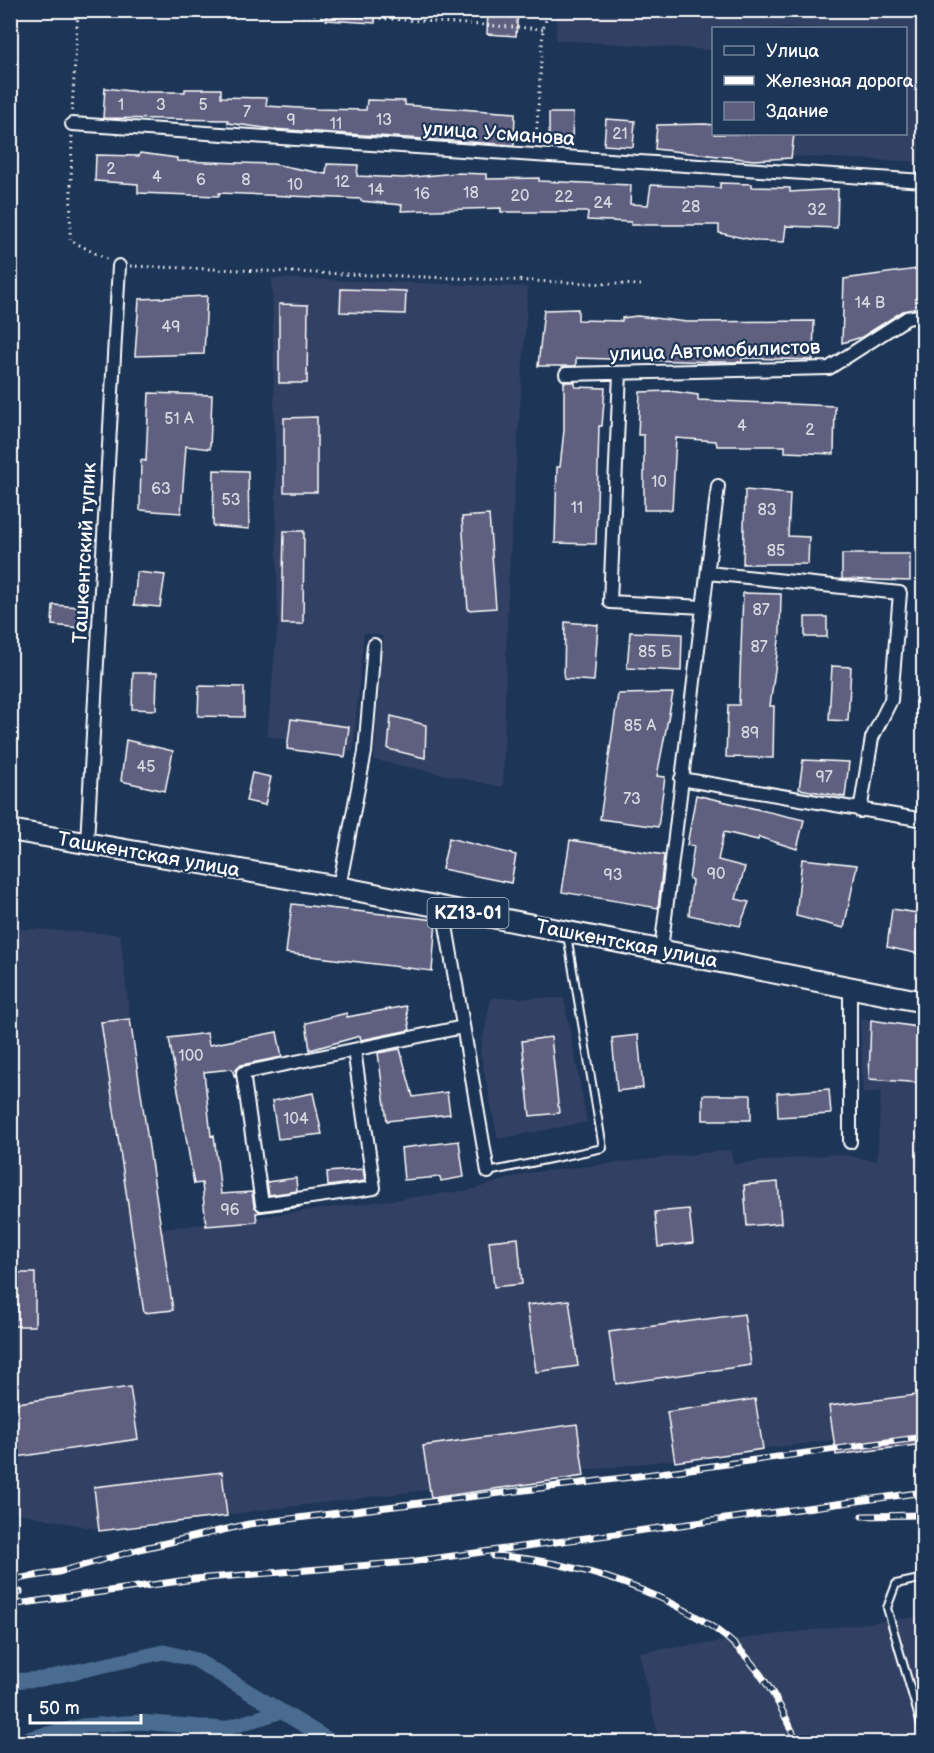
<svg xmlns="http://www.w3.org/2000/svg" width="934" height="1753" font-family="'Balsamiq Sans',sans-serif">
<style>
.built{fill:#314163}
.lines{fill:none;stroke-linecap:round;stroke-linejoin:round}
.canal{stroke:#496c90;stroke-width:15}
.building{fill:#5f5e80;stroke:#fff;stroke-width:1.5}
.lane-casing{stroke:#fff;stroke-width:10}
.street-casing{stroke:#fff;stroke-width:16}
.primary-casing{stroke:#fff;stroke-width:24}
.path{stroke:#fff;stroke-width:3;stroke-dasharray:1.5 4.5;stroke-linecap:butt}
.lane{stroke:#1d3557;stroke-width:6}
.street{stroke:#1d3557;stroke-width:12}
.primary{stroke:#1d3557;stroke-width:20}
.rail-casing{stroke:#fff;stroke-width:7}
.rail{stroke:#1d3557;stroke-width:4.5;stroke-dasharray:14;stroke-linecap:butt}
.labels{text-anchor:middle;stroke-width:4.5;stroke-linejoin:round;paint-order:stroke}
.number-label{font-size:16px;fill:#d7d7df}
.shield{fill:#1d3557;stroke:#bbc2cd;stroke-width:1.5}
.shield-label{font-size:18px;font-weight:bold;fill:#fff}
.street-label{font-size:20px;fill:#fff;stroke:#1d3557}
</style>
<rect width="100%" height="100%" fill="#1d3557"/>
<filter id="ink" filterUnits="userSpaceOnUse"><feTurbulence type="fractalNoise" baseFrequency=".0167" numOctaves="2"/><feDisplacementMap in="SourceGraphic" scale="12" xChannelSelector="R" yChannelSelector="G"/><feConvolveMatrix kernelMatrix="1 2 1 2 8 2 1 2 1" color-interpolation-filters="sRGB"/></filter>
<g filter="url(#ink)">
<path class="built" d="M 557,11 L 923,11 L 923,162 L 786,156 L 789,134 L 906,134 L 906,28 L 714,28 L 713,50 L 556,40 Z
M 272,278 L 528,287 L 508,588 L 503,787 L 374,760 L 383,636 L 364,633 L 353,752 L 267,736 L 278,621 Z
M 11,928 L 120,934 L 155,1230 L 470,1190 L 527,1173 L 731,1150 L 734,1164 L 836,1154 L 877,1161 L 881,1091 L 863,1094 L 860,1019 L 923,1031 L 923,1429 L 101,1530 L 14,1512 L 11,1509 Z
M 491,998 L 564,998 L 587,1122 L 498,1139 L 480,1052 Z
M 923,1616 L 923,1742 L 659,1742 L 639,1652 Z"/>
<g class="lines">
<path class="canal" d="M 10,1681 L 42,1679 L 164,1652 L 196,1660 L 332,1742
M 13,1742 L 82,1726 L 141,1722 L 224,1729 L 279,1712"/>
</g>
<path class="building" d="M 327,10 L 376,10 L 375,23 L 326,20 Z
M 488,10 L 518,11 L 516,36 L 487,34 Z
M 105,88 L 138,92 L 185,92 L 185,89 L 221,89 L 221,97 L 267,98 L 266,106 L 316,109 L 366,110 L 367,100 L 405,101 L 405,105 L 515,113 L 514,145 L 272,129 L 228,123 L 228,120 L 103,118 Z
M 549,113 L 573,113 L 572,140 L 549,140 Z
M 606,119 L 635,121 L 633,147 L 604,145 Z
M 705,124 L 714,125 L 714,134 L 794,134 L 791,158 L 754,160 L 655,149 L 657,125 Z
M 140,153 L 177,158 L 177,161 L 273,164 L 326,174 L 327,164 L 358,165 L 357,176 L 403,178 L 456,173 L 486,174 L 486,179 L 539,178 L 539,181 L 631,185 L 630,204 L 648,205 L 651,185 L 720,188 L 720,183 L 752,184 L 752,187 L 790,188 L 790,192 L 838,189 L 837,228 L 786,226 L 784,242 L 758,241 L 719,233 L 719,225 L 631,225 L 631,222 L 587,220 L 588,212 L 501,212 L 501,208 L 401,211 L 402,205 L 361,201 L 361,199 L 219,193 L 219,196 L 138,193 L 138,184 L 95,181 L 96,155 L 139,156 Z
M 924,268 L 924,307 L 903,311 L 862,337 L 842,343 L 844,279 Z
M 341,289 L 406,291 L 405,314 L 340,312 Z
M 207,296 L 204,354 L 135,356 L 139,299 Z
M 279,304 L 308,305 L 307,383 L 279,383 Z
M 578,309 L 578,320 L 622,321 L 622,318 L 637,316 L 687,322 L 814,321 L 813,360 L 742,358 L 742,362 L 714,362 L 576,358 L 576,366 L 538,366 L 544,310 Z
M 564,382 L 575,382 L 575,387 L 605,388 L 602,426 L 599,426 L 596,544 L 555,543 L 557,467 L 560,467 L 564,430 Z
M 670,391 L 698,395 L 698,400 L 835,406 L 834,454 L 785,452 L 785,446 L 717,446 L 716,441 L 676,438 L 672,510 L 644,510 L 644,435 L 638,435 L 640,392 Z
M 149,393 L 212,395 L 210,449 L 186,446 L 181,513 L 140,510 L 141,460 L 146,461 Z
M 317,417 L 317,492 L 284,492 L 284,418 Z
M 214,470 L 248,471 L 249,529 L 213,526 Z
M 745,490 L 790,494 L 788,536 L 809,537 L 808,564 L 743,564 Z
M 489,515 L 496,608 L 468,610 L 462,517 Z
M 284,531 L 304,531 L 303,624 L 282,624 Z
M 842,554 L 910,554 L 910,581 L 842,579 Z
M 137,572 L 165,575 L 160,607 L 134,605 Z
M 743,593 L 781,594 L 780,633 L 770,706 L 774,706 L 773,758 L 726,757 L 728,705 L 739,705 Z
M 53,605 L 81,607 L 80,628 L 52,625 Z
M 805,617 L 827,617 L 827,637 L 805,637 Z
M 565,622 L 598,625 L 594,681 L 564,679 Z
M 630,632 L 682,634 L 681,671 L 627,668 Z
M 832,666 L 851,667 L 848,721 L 829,720 Z
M 133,673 L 157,673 L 156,710 L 132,709 Z
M 199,686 L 244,687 L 244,717 L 198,716 Z
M 673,693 L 657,776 L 665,777 L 658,827 L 600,819 L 618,694 Z
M 391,716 L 426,725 L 425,758 L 388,749 Z
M 291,719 L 349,727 L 345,757 L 287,749 Z
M 126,740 L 173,751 L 165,791 L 121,781 Z
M 803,760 L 849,762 L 845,797 L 799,789 Z
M 252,773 L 271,777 L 265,805 L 246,801 Z
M 696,795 L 804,820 L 797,849 L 759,837 L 758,840 L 724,832 L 718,860 L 745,867 L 736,899 L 749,902 L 740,926 L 689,915 L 692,880 L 689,879 L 694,846 L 687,845 Z
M 449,838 L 516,855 L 511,883 L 442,869 Z
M 570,840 L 664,855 L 658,908 L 562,892 Z
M 802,859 L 857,865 L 844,928 L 796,916 Z
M 292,904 L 436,920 L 432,971 L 286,953 Z
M 892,909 L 924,914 L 924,955 L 887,947 Z
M 406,1006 L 410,1030 L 361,1040 L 360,1036 L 310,1050 L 306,1023 L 347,1013 L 347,1017 Z
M 130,1019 L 173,1310 L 144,1313 L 101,1022 Z
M 871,1020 L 924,1028 L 922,1083 L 869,1079 Z
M 277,1032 L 282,1057 L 241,1065 L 236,1070 L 235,1078 L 232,1069 L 204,1072 L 211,1136 L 214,1135 L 221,1194 L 252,1192 L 254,1206 L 260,1212 L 300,1207 L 256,1213 L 257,1222 L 206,1226 L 202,1183 L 194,1184 L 169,1038 L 207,1033 L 209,1045 Z
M 638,1035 L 643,1088 L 617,1091 L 612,1038 Z
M 551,1037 L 559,1113 L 530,1116 L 522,1041 Z
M 400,1049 L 413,1097 L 447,1092 L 450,1114 L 387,1121 L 378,1053 Z
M 829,1089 L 831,1114 L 778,1117 L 777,1093 Z
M 313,1093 L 322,1134 L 278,1139 L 272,1101 Z
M 703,1095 L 751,1095 L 751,1120 L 703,1120 Z
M 459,1141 L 464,1177 L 441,1181 L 440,1177 L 404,1180 L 401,1148 Z
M 363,1169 L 365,1181 L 328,1186 L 327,1172 Z
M 296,1178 L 297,1191 L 269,1195 L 267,1182 Z
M 778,1182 L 781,1223 L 747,1226 L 744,1185 Z
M 689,1209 L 693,1243 L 658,1247 L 655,1212 Z
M 518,1238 L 522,1284 L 494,1287 L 489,1241 Z
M 10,1273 L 35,1273 L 35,1326 L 10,1326 Z
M 569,1300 L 578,1366 L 536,1372 L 527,1305 Z
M 744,1314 L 751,1365 L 616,1384 L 609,1332 Z
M 130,1387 L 138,1439 L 10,1458 L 10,1404 Z
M 924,1394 L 924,1444 L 836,1455 L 829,1406 Z
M 755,1399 L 763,1449 L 675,1462 L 667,1412 Z
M 577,1424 L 584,1476 L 431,1498 L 423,1446 Z
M 222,1472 L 227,1516 L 99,1531 L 94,1487 Z"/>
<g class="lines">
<g class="lane-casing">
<path id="lane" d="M 488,1172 L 603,1148 L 567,935
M 924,1578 L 896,1584 L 887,1608 L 924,1735"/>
</g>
<g class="street-casing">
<path id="street" d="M 72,124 L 924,181
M 620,373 L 610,602 L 703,607
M 566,374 L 829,368 L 907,318 L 924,315
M 708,573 L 900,593 L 891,700 L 872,738 L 860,811
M 681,779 L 924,820
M 87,842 L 119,266
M 339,887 L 365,752 L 374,645
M 443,908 L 488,1172
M 661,950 L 718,486
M 850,988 L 850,1142
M 354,1050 L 374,1188 L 262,1204 L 243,1073 L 463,1027"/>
</g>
<g class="primary-casing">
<path id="primary" d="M 10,830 L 339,887 L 924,1002"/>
</g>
<path class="path" d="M 254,10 L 543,29
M 72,111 L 78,10
M 72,136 L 70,240 L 110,261
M 536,141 L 543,29 L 549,10
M 130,266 L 641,285
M 94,1742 L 151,1737 L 209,1742
M 233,1742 L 255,1737 L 289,1742"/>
<use href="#lane" class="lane"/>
<use href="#street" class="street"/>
<use href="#primary" class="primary"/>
<g class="rail-casing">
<path id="rail" d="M 862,1516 L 924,1515
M 493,1556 C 567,1558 683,1595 737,1647 C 763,1672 783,1709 797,1742
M 10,1580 L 59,1572 L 144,1548 L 249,1524 L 631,1477 L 924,1437
M 10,1593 L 20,1592
M 10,1605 L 194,1579 L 409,1562 L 924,1492"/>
</g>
<use href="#rail" class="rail"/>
</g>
</g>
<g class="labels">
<g class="number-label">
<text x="121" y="110">1</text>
<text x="161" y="110">3</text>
<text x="203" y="110">5</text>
<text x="247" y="117">7</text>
<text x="291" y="125">9</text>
<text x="384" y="125">13</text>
<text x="336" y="129">11</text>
<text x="620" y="139">21</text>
<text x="111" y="174">2</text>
<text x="157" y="182">4</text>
<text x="201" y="185">6</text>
<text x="246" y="185">8</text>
<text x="342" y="187">12</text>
<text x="295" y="190">10</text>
<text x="376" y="195">14</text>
<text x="471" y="198">18</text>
<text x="422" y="199">16</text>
<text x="520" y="201">20</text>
<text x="564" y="202">22</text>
<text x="603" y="208">24</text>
<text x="691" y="212">28</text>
<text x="817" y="215">32</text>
<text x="870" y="308">14 В</text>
<text x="171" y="332">49</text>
<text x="179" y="424">51 А</text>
<text x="742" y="431">4</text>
<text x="810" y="435">2</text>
<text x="659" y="487">10</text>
<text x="161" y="494">63</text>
<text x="231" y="505">53</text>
<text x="577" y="513">11</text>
<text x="767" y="515">83</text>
<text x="776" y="556">85</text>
<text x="761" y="615">87</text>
<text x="759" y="652">87</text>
<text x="655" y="657">85 Б</text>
<text x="640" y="731">85 А</text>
<text x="750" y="738">89</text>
<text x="146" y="772">45</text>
<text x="824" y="782">97</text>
<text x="632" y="804">73</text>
<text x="716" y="879">90</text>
<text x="613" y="880">93</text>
<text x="191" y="1061">100</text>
<text x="296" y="1124">104</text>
<text x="230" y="1215">96</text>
</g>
<rect class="shield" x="427.5" y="898" width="81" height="30" rx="4.5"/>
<g class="shield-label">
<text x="468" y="919">KZ13-01</text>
</g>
<g class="street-label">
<text transform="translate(499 133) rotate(4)" y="7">улица Усманова</text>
<text transform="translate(715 350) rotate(-2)" y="7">улица Автомобилистов</text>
<text transform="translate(84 553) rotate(-87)" y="7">Ташкентский тупик</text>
<text transform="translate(149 854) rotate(10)" y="7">Ташкентская улица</text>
<text transform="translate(627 943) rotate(11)" y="7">Ташкентская улица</text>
</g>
</g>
<rect width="934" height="1753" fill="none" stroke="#1d3557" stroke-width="36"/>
<rect x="18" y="18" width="898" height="1717" fill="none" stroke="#fff" stroke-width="2" filter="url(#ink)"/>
<rect x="712" y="27" width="195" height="108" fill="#1d3557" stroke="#77869a" stroke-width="1.5"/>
<rect x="724" y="46" width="30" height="9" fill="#1d3557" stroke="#77869a" stroke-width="1.5"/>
<text x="766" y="57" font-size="18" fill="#ffffff">Улица</text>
<rect x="724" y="76" width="30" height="9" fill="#ffffff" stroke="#77869a" stroke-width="1.5"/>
<text x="766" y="87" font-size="18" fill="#ffffff">Железная дорога</text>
<rect x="724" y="102" width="30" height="18" fill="#5f5e80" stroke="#77869a" stroke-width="1.5"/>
<text x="766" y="117" font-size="18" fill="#ffffff">Здание</text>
<path d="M30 1714v9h111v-9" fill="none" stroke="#ffffff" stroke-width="3"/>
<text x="39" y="1714" font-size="18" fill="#ffffff" stroke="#1d3557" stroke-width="4.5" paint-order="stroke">50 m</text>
</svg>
